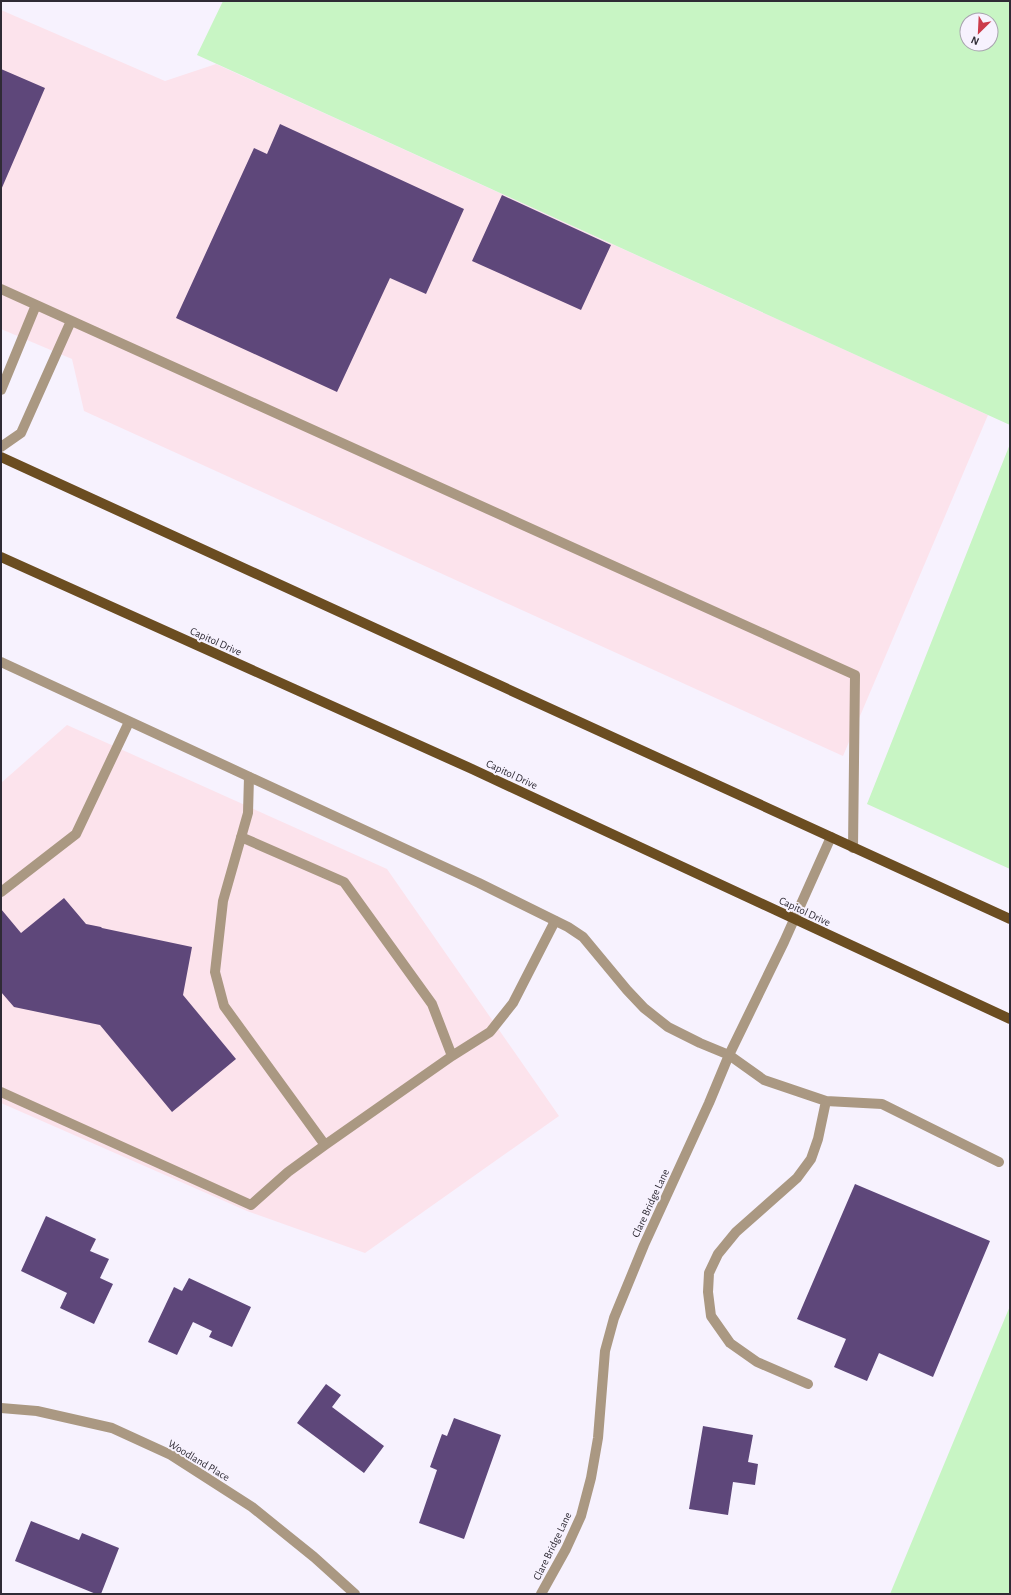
<svg xmlns="http://www.w3.org/2000/svg" width="1011" height="1595" font-family="'Alegreya Sans',sans-serif">
<style>
.commercial{fill:#fce3ec}
.green{fill:#c8f5c4;fill-rule:evenodd}
.building{fill:#5e477a}
.lines{fill:none;stroke-linecap:round;stroke-linejoin:round}
.service{stroke:#aa9882;stroke-width:10}
.minor{stroke:#aa9882;stroke-width:10}
.primary{stroke:#6b4d21;stroke-width:10}
.labels{text-anchor:middle;stroke-width:4;stroke-linejoin:round;paint-order:stroke}
.street-label{font-size:11px;fill:#2f2b35;stroke:#f7f2fe}
</style>
<rect width="100%" height="100%" fill="#f7f2fe"/>
<path class="commercial" d="M 1,10 L 165,81 L 216,64 L 988,415 L 843,756 L 84,411 L 72,359 L 1,329 Z
M 67,725 L 387,869 L 559,1116 L 365,1253 L 247,1211 L 1,1103 L 1,783 Z"/>
<path class="green" d="M 223,1 L 1010,1 L 1010,425 L 197,55 ZM 967,20 L 991,20 L 991,44 L 967,44 Z
M 1010,444 L 1010,869 L 867,804 Z
M 1010,1305 L 1010,1594 L 890,1594 L 1010,1306 Z"/>
<path class="building" d="M 1,69 L 45,88 L 1,190 Z
M 280,124 L 464,209 L 426,294 L 390,278 L 337,392 L 176,318 L 254,148 L 267,154 Z
M 502,195 L 611,245 L 581,310 L 472,261 Z
M 64,898 L 86,924 L 101,927 L 102,928 L 192,947 L 183,995 L 236,1059 L 172,1112 L 100,1025 L 14,1007 L 1,992 L 1,909 L 21,933 Z
M 855,1184 L 990,1241 L 933,1377 L 879,1353 L 867,1381 L 834,1367 L 846,1339 L 797,1319 Z
M 46,1216 L 96,1239 L 90,1251 L 109,1259 L 100,1278 L 113,1284 L 94,1324 L 60,1308 L 67,1293 L 21,1271 Z
M 189,1278 L 251,1307 L 232,1347 L 209,1337 L 212,1331 L 193,1322 L 177,1355 L 148,1342 L 174,1287 L 182,1291 Z
M 326,1384 L 341,1395 L 332,1407 L 384,1446 L 364,1473 L 297,1423 Z
M 454,1418 L 501,1435 L 464,1539 L 419,1523 L 437,1470 L 430,1467 L 442,1434 L 447,1436 Z
M 703,1426 L 753,1435 L 748,1462 L 758,1464 L 755,1485 L 733,1482 L 728,1515 L 689,1509 Z
M 31,1521 L 79,1540 L 82,1533 L 119,1548 L 101,1594 L 96,1594 L 15,1561 Z"/>
<g class="lines">
<path class="service" d="M 1,289 L 855,675 L 853,848
M 1,390 L 36,305
M 1,447 L 21,433 L 71,321
M 249,777 L 248,813 L 223,901 L 215,972 L 224,1006 L 325,1145
M 241,837 L 344,882 L 432,1004 L 452,1056
M 1,892 L 76,834 L 129,722
M 729,1055 L 764,1080 L 826,1101 L 882,1104 L 999,1162
M 1,1092 L 251,1205 L 288,1172 L 325,1145 L 452,1056 L 490,1032 L 513,1003 L 555,921
M 808,1384 L 757,1362 L 730,1343 L 711,1316 L 708,1292 L 709,1273 L 718,1254 L 736,1232 L 797,1178 L 811,1159 L 818,1139 L 826,1101"/>
<path class="minor" d="M 1,662 L 479,883 L 568,927 L 583,937 L 627,990 L 644,1008 L 668,1027 L 700,1043 L 729,1055
M 1,1408 L 37,1411 L 112,1428 L 171,1455 L 252,1507 L 314,1557 L 355,1594
M 541,1594 L 566,1549 L 581,1516 L 591,1478 L 598,1438 L 605,1351 L 614,1318 L 644,1245 L 709,1103 L 729,1055 L 784,942 L 831,837"/>
<path class="primary" d="M 1,457 L 1010,919
M 1,557 L 472,769 L 1010,1019"/>
</g>
<g class="labels">
<g class="street-label">
<text transform="translate(216 641) rotate(24)" y="4">Capitol Drive</text>
<text transform="translate(512 774) rotate(25)" y="4">Capitol Drive</text>
<text transform="translate(805 911) rotate(25)" y="4">Capitol Drive</text>
<text transform="translate(650 1203) rotate(-65)" y="4">Clare Bridge Lane</text>
<text transform="translate(199 1460) rotate(31)" y="4">Woodland Place</text>
<text transform="translate(552 1546) rotate(-64)" y="4">Clare Bridge Lane</text>
</g>
</g>
<rect width="1011" height="1595" fill="none" stroke="#2f2b35" stroke-width="4"/>
<g transform="translate(979 32) rotate(204)"><circle r="19" fill="#f7f2fe" stroke="#a7a2ae"/>
<path d="M0-3L7 15L0 10L-7 15Z" fill="#cb3b4a"/>
<text y="-6" font-size="11" font-weight="bold" text-anchor="middle" fill="#2f2b35">N</text>
</g>
</svg>
